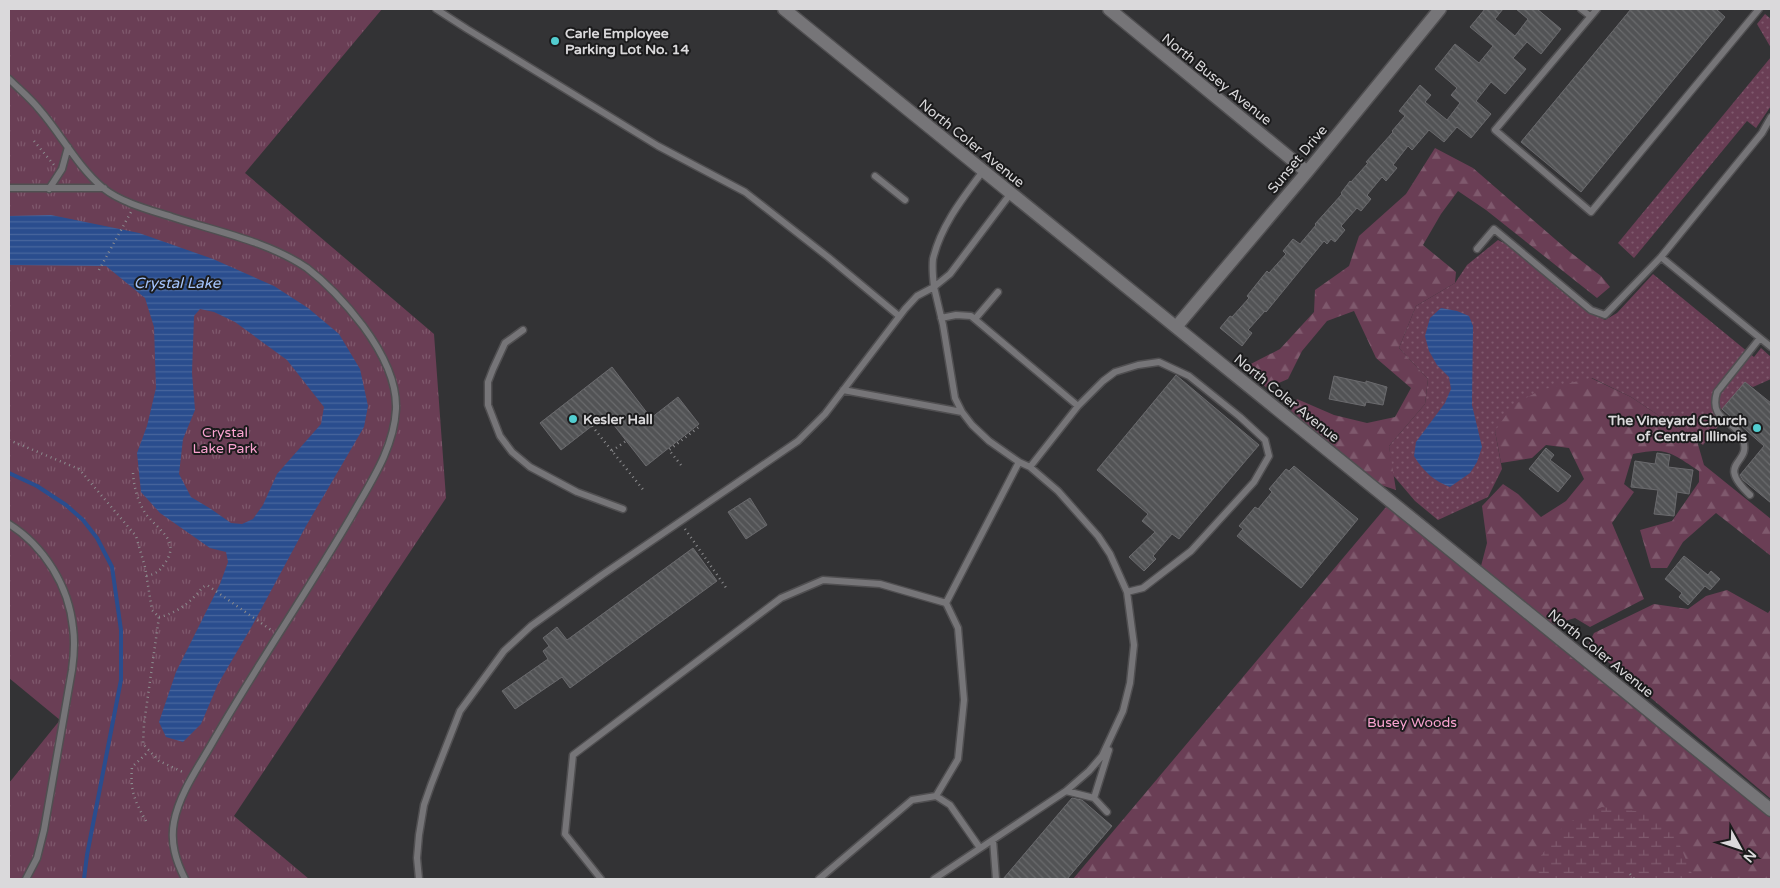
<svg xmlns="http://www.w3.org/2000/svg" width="1780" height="888" font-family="'Varela Round',sans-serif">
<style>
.grass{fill:url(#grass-dots)}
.forest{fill:url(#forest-firs)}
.wetland{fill:url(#wetland-marsh)}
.park{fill:url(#park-tufts)}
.water{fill:url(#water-rules);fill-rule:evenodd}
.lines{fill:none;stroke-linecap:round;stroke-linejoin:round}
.stream{stroke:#2a4d8e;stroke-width:4}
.building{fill:url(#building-back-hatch);stroke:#6a6a6d}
.lane-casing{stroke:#504f51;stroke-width:9}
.street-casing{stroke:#504f51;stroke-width:15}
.path{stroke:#8c8c8e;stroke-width:2.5;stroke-dasharray:1 4;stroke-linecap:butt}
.lane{stroke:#767578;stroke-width:6}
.street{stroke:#767578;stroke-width:12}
.poi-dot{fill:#52cdd0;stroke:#1b1b1c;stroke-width:2}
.labels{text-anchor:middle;stroke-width:4;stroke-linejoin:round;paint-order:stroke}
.poi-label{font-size:14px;font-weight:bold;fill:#dad9db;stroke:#1b1b1c;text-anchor:start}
.street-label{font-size:14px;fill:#dad9db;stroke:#1b1b1c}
.park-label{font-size:14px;fill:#faa3d0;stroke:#1b1b1c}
.water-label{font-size:15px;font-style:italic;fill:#a4c4fc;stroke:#1b1b1c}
</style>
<defs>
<pattern id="grass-dots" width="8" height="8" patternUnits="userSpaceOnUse" patternTransform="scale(1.25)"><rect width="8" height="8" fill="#6a3e55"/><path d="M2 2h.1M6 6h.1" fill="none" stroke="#7f596d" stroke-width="1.8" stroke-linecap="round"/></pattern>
<pattern id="forest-firs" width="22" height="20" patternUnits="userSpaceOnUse" patternTransform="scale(1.25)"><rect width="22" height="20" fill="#6a3e55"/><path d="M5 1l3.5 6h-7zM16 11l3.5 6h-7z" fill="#7f596d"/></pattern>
<pattern id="wetland-marsh" width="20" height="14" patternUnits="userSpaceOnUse" patternTransform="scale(1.25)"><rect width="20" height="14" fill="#6a3e55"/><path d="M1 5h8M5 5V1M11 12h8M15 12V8" fill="none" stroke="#7f596d"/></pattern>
<pattern id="park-tufts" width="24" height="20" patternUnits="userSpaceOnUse" patternTransform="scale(1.25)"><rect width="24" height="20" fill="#6a3e55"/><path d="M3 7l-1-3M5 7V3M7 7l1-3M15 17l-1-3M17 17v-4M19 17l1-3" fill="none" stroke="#7f596d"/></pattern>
<pattern id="water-rules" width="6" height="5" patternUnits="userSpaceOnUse" patternTransform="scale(1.25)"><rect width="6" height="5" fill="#2a4d8e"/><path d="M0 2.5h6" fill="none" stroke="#48669d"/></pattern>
<pattern id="building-back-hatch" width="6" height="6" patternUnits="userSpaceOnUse" patternTransform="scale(1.25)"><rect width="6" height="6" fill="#525355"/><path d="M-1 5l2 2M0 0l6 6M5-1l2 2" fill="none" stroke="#6a6b6d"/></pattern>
</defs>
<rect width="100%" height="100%" fill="#333335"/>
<path class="grass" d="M 1765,14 L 1771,19 L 1771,48 L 1757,24 Z
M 1771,57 L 1771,106 L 1756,128 L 1747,121 L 1634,258 L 1618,243 Z
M 1498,240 L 1510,246 L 1591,313 L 1605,320 L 1617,313 L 1653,274 L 1754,357 L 1761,348 L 1771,357 L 1771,379 L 1753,387 L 1745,383 L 1721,410 L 1720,424 L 1703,445 L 1631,397 L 1592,378 L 1495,431 L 1502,469 L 1488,497 L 1438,520 L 1415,501 L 1392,474 L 1389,446 L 1425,404 L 1428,379 L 1399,348 L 1416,306 L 1455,283 L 1467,265 Z"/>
<path class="forest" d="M 1435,148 L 1473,168 L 1570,252 L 1601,276 L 1610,287 L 1597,298 L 1486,210 L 1458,191 L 1441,214 L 1423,245 L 1456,272 L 1455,283 L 1416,306 L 1399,348 L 1428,379 L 1425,404 L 1389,446 L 1396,490 L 1381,485 L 1291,411 L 1297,399 L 1334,415 L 1367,423 L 1395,417 L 1411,388 L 1376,358 L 1354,311 L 1327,321 L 1302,351 L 1288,379 L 1267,388 L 1243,368 L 1280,349 L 1314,312 L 1315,290 L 1349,266 L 1359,236 L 1406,194 Z
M 1591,378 L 1631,397 L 1697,441 L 1704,465 L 1771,519 L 1771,556 L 1716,513 L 1683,542 L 1667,568 L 1651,568 L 1640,530 L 1672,521 L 1699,482 L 1699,471 C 1670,452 1667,447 1633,454 L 1624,484 L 1634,492 L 1612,523 L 1644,599 L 1590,627 L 1575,618 L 1551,625 L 1481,566 L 1487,543 L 1482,506 L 1503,484 L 1518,494 L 1541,517 L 1566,501 L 1584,479 L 1569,448 L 1546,445 L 1532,458 L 1501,463 L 1495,431 L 1513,405 L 1541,390 Z
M 1391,501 L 1771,810 L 1771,879 L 1073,879 Z
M 1727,590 L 1768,613 L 1771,609 L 1771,799 L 1588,645 L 1594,633 L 1654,604 L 1688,609 L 1706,596 Z"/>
<path class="wetland" d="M 1602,807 L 1643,812 L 1676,836 L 1692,874 L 1692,879 L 1537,879 L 1540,857 L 1565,824 Z"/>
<path class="park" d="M 9,9 L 382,9 L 245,173 L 434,334 L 446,498 L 234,816 L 309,879 L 9,879 L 9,783 L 60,720 L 9,678 Z"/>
<path class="water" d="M 51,215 L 139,233 L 213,259 L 274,286 L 308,308 L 339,334 L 360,369 L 368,406 L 364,427 L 306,526 L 252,626 L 218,684 L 201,724 L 183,742 L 166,737 L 159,722 L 176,672 L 220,584 L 228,562 L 226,552 L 210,548 L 160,513 L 141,492 L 137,453 L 147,426 L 156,388 L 154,327 L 145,298 L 106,266 L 9,265 L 9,216 ZM 200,309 L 214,312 L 235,322 L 287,360 L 324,407 L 321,424 L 277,474 L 263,505 L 253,519 L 242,524 L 231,523 L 211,509 L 191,497 L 179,474 L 183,439 L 195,410 L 192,373 L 194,316 Z
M 1441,308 L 1457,311 L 1469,316 L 1473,326 L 1472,405 L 1482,447 L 1477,462 L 1470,473 L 1450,487 C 1434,481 1423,471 1414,456 L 1416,442 L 1445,403 L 1451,389 L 1449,377 L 1437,365 L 1429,351 L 1425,336 L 1430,318 Z"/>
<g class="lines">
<path class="stream" d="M 9,473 L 37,486 L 66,505 L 83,520 L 97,538 L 112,567 L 121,630 L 121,680 L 87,855 L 84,879"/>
</g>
<path class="building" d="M 1485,9 L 1503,9 L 1495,19 L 1515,36 L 1528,19 L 1516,9 L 1537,9 L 1561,29 L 1541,54 L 1527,42 L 1513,58 L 1526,69 L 1505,94 L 1491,82 L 1476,101 L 1491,114 L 1471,138 L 1457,127 L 1444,142 L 1429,130 L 1412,150 L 1408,146 L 1393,165 L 1397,168 L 1386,181 L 1382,177 L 1367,195 L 1371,199 L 1361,211 L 1357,208 L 1341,226 L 1345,230 L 1335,242 L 1331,239 L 1327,244 L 1324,241 L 1266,312 L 1265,311 L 1248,330 L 1252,333 L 1242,346 L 1220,328 L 1230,316 L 1232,317 L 1249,298 L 1247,296 L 1267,271 L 1269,273 L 1286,254 L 1283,251 L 1293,239 L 1300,244 L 1316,225 L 1315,224 L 1342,194 L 1341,193 L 1350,181 L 1351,182 L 1368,163 L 1366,162 L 1393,132 L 1392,131 L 1405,116 L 1399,111 L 1420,85 L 1431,95 L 1425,102 L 1447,120 L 1460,103 L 1451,95 L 1457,88 L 1435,69 L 1455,44 L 1479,63 L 1493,46 L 1470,27 Z
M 1631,9 L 1716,9 L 1725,17 L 1581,192 L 1521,142 Z
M 612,367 L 651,418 L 678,397 L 699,424 L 646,466 L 606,415 L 561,450 L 540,423 Z
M 1176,375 L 1259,445 L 1179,539 L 1172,534 L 1153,556 L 1156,559 L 1144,571 L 1129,557 L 1155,532 L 1142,521 L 1148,514 L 1097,470 Z
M 1334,376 L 1366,383 L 1366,381 L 1387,387 L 1383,405 L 1366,402 L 1365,406 L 1329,399 Z
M 1745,382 L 1771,403 L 1771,503 L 1743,480 L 1740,475 L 1764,446 L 1722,409 Z
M 1546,448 L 1554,455 L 1550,460 L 1571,476 L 1558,492 L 1529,469 Z
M 1657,453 L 1670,455 L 1668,467 L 1693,470 L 1689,494 L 1677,492 L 1674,516 L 1654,514 L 1658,490 L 1631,487 L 1635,461 L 1655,464 Z
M 1294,466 L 1358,519 L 1301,588 L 1237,536 L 1243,529 L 1239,526 L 1255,507 L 1258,509 L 1272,492 L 1269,489 L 1286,469 L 1289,471 Z
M 750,498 L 767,525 L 746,539 L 728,512 Z
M 693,548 L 717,581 L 570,688 L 562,677 L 515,709 L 502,691 L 548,659 L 543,651 L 549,646 L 543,638 L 557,627 L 567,640 Z
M 1684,556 L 1708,575 L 1711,571 L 1720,579 L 1710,590 L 1705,586 L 1688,605 L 1679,597 L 1682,593 L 1665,579 Z
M 1072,798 L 1082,800 L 1112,826 L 1067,879 L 1003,879 Z"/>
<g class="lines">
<g class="lane-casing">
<path id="lane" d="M 436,9 L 467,29 L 658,146 L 745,192 L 828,257 L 899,316
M 1581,9 L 1590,16
M 1597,9 L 1495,130 L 1591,212 L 1759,9
M 9,79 C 19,89 30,98 39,109 C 61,134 77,166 103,188 C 122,203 150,210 172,217 C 218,232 267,241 307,268 C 328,284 347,305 363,326 C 380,349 397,380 396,409 C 394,449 370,483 351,517 C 306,594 255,668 211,745 C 197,769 179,795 174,822 C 170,843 176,861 185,879
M 1771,117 L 1762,133 L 1661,257 L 1771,347
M 875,176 L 905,200
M 9,188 L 104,188
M 49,189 L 62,169 L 68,147
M 1477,249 L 1494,229 L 1591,310 L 1605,315 L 1661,257
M 934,287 C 933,278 932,268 933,259 C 941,225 963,198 983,171
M 934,287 L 950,274 L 1011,193
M 941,318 L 956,315 L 971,316 L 1078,406 L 1030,467
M 975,319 L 998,292
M 523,330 L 505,343 L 493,369 L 488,382 L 488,405 L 500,436 L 512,452 L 530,467 L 577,492 L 623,509
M 843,390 L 962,412
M 1078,406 L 1103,381 L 1115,372 L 1138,365 L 1159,362 L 1189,376 L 1240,417 L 1265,440 L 1269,456 L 1254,482 L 1191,551 L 1143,588 L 1127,592
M 1750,495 C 1714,461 1752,465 1743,440 C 1736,419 1708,422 1717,392 L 1760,338
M 9,524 C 44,546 69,586 73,628 C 75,642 74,656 72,670 L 44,830 L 37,858 L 26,879
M 946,603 L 1019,462
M 1066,791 L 1094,798
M 1107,812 L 1094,798 L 1109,750
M 993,840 L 996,879
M 419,879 L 417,858 L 419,835 L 424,805 L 431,785 L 460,711 L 504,651 L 531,626 L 602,575 L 798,441 L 825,414 L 905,309 L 917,296 L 934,287 L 943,325 L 955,398 L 962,412 L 972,425 L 989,441 L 1019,462 L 1030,467 L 1058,491 L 1098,536 L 1110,554 L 1127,592 L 1134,645 L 1130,683 L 1123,711 L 1102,756 L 1089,771 L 1066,791 L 934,879
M 601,879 L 565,834 L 573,755 L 781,598 L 823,580 L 880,584 L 946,603 L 958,628 L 964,700 L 958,759 L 936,796
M 819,879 L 912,800 L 936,796 L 950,805 L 980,848"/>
</g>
<g class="street-casing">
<path id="street" d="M 784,9 L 1771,810
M 1109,9 L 1307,172
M 1176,327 L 1307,172 L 1440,9"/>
</g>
<path class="path" d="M 34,141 L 54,165
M 99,270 L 131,212
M 592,426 L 645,492
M 9,440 L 79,469 L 136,536 L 145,567 L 152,610 L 159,617 L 144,724 L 143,744 L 159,761 L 185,773
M 612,451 L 626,441
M 681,465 L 669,450 L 700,426
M 133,473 C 134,487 137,499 144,511 C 155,529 182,539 165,563 C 160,571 156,574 146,576
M 685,529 L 727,589
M 159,617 C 171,615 186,606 195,596 C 200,592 201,587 207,585 L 271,630
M 146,821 C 134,800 130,790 132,767 L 149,751
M 1630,874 L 1634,879"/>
<use href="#lane" class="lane"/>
<use href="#street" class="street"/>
</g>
<g class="poi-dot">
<circle cx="555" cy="41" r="5"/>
<circle cx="573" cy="419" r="5"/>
<circle cx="1757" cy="428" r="5"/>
</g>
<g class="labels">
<g class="poi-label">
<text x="565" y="38">Carle Employee<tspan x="565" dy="16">Parking Lot No. 14</tspan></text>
<text x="583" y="424">Kesler Hall</text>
<text x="1747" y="425" text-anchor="end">The Vineyard Church<tspan x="1747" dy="16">of Central Illinois</tspan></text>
</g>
<g class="street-label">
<text transform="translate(1217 79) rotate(39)" y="5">North Busey Avenue</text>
<text transform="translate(972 143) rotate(39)" y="5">North Coler Avenue</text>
<text transform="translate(1297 159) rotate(-50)" y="5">Sunset Drive</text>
<text transform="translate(1287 398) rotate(39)" y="5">North Coler Avenue</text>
<text transform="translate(1601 653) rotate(39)" y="5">North Coler Avenue</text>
</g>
<g class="park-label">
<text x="225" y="437">Crystal<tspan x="225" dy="16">Lake Park</tspan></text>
<text x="1412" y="727">Busey Woods</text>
</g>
<g class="water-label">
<text x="177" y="288">Crystal Lake</text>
</g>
</g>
<rect width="1780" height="888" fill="none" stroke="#dad9db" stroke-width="20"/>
<g transform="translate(1740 848) rotate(130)" stroke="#1b1b1c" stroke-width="4" paint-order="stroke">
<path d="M0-4L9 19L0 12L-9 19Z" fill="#dad9db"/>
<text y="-8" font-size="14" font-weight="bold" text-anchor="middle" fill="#dad9db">N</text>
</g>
</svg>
